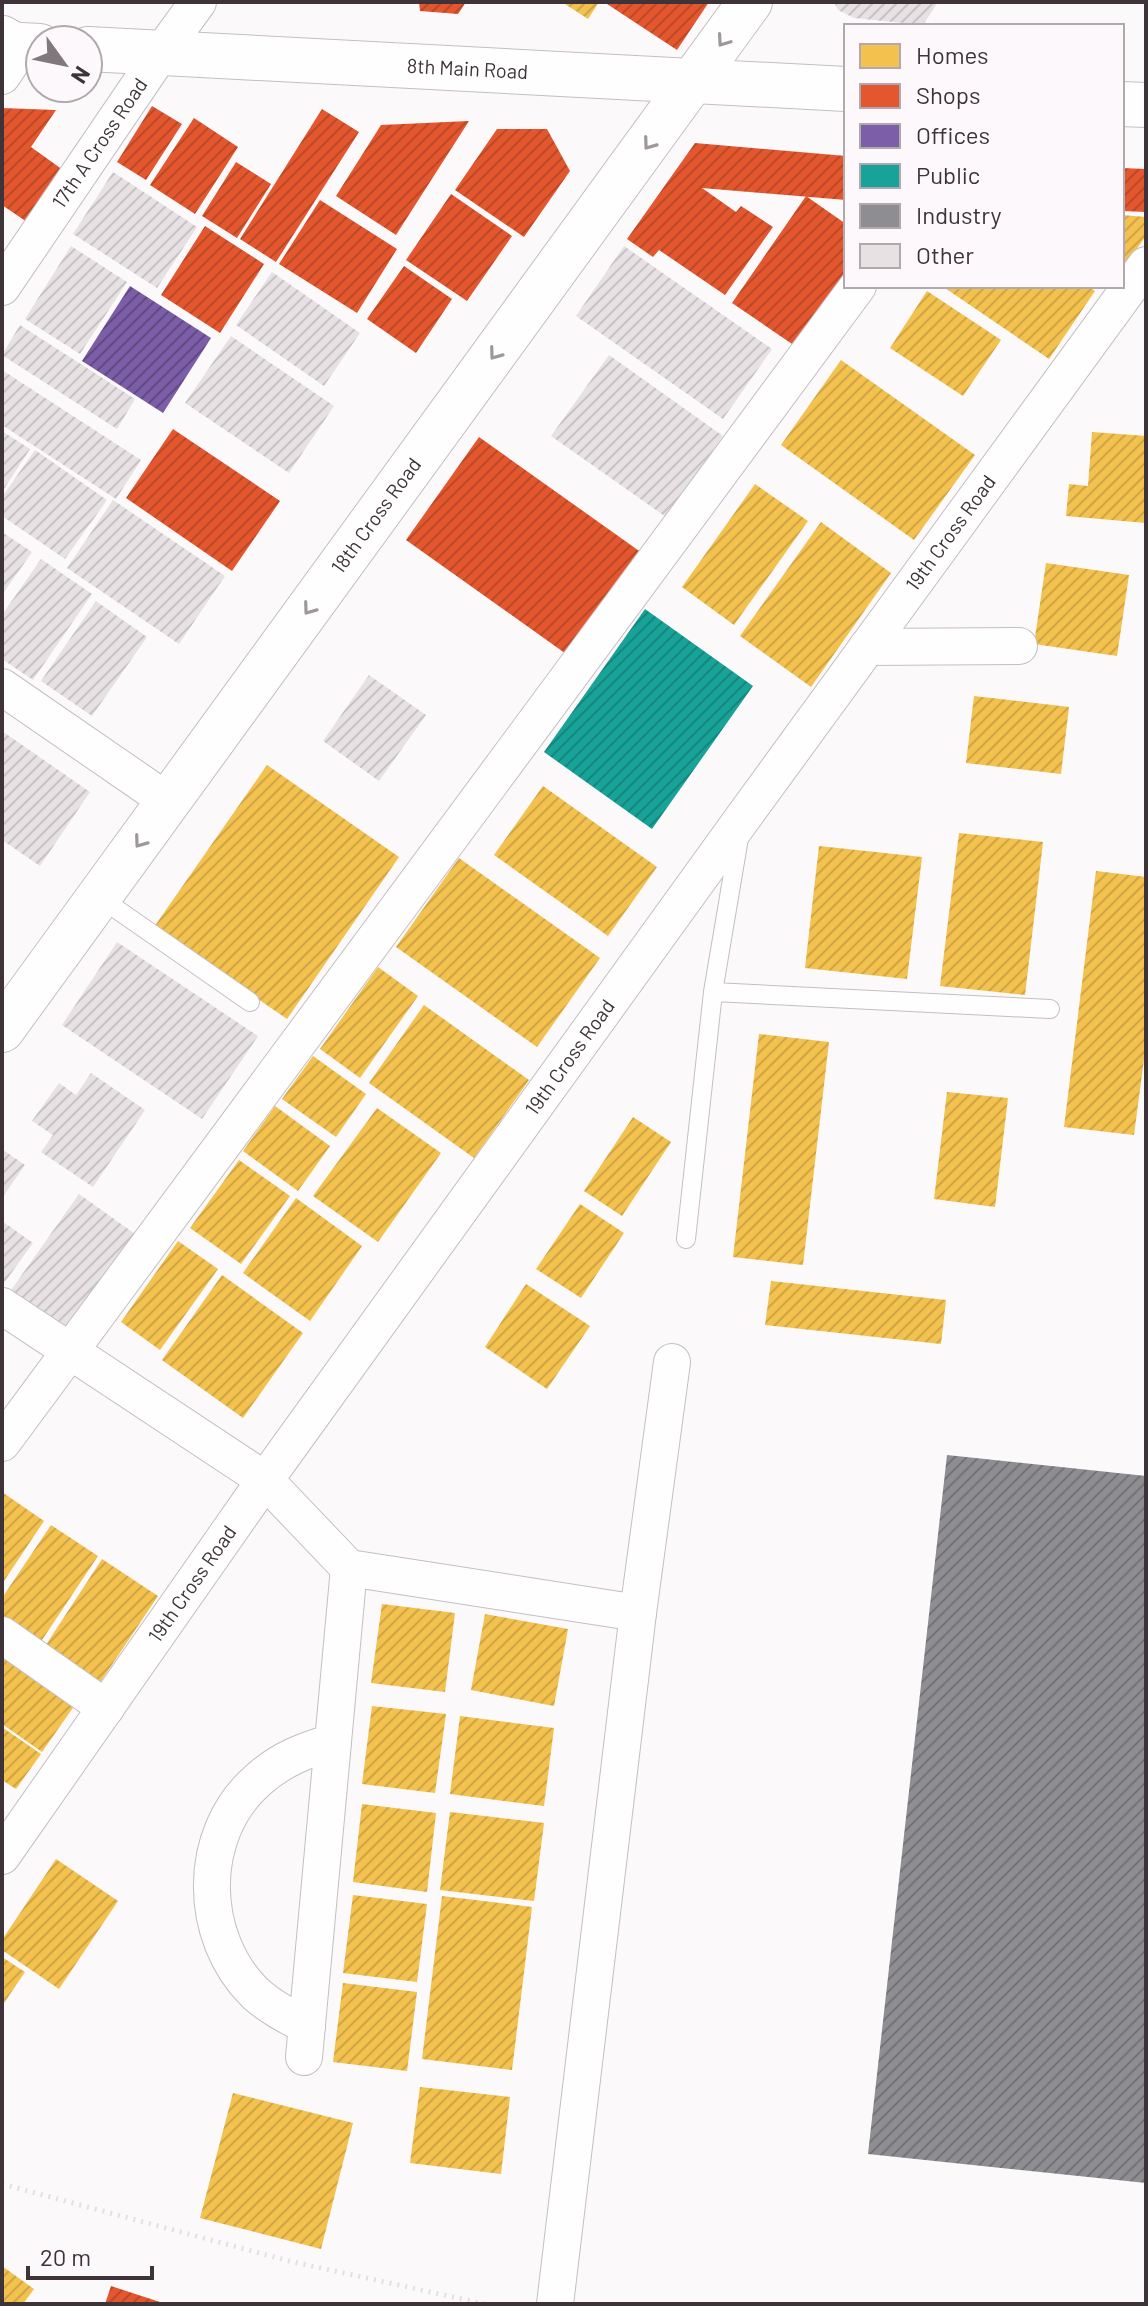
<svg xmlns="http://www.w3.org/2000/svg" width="1148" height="2306" font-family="Barlow,sans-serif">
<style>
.homes{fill:url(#homes-hatch)}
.shops{fill:url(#shops-hatch)}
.offices{fill:url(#offices-hatch)}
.public{fill:url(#public-hatch)}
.industry{fill:url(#industry-hatch)}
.building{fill:url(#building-hatch)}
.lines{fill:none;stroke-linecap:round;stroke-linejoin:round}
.lane-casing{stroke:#c4bec2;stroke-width:20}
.street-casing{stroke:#c4bec2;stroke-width:38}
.secondary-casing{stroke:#c4bec2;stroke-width:46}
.path{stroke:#e2e0e2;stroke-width:5;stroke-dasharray:2 6;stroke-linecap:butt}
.lane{stroke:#fffefe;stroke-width:18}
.street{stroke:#fffefe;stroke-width:36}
.secondary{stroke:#fffefe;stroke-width:44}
.oneway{stroke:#9e989c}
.labels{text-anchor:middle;stroke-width:8;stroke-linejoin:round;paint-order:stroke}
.street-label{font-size:20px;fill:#3d3339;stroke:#fdf8fb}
</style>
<defs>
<pattern id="homes-hatch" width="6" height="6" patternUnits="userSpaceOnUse" patternTransform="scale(2)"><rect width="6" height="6" fill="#f2c14e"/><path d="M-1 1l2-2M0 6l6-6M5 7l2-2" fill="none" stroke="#d0a645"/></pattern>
<pattern id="shops-hatch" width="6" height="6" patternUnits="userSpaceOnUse" patternTransform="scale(2)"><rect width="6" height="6" fill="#e4572e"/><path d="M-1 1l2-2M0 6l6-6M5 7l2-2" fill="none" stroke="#ba4928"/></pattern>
<pattern id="offices-hatch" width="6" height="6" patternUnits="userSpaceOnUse" patternTransform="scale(2)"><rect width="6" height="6" fill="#7b5ea7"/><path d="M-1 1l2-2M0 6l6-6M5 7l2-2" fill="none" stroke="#614a82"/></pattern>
<pattern id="public-hatch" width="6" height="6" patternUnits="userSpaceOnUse" patternTransform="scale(2)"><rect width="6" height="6" fill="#17a398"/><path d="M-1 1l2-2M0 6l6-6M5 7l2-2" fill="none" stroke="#16857d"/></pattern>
<pattern id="industry-hatch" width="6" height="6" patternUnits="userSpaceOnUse" patternTransform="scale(2)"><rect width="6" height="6" fill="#8d8d92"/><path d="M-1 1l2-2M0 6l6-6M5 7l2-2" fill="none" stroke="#747478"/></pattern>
<pattern id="building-hatch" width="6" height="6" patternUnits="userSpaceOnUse" patternTransform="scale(2)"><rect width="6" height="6" fill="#e7e1e4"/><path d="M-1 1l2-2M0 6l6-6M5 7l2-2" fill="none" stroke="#c7c2c4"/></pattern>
</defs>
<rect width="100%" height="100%" fill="#fcf9fb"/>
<path class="homes" d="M 562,2 L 599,2 L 588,19 Z
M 1122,215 L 1146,217 L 1146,236 L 1122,269 Z
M 942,286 L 1088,286 L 1095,291 L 1049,359 Z
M 927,291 L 1001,340 L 963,396 L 890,348 Z
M 841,360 L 975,455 L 914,540 L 781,445 Z
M 1092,432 L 1146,436 L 1146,523 L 1066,516 L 1069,484 L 1088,486 Z
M 755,484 L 808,521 L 734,625 L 682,587 Z
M 821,522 L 891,573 L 811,687 L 740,636 Z
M 1046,563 L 1129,575 L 1117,656 L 1034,644 Z
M 974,696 L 1069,707 L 1061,774 L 966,763 Z
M 267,765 L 399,857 L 287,1019 L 154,927 Z
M 543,786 L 657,867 L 608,936 L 494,855 Z
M 959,833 L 1043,842 L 1025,995 L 940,986 Z
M 819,846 L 922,857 L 907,979 L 805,968 Z
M 459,858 L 600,958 L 537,1047 L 396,947 Z
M 1096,871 L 1146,877 L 1146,1044 L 1134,1135 L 1064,1127 Z
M 378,967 L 418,996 L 360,1078 L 320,1049 Z
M 424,1005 L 529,1080 L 474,1158 L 369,1083 Z
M 759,1034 L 829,1042 L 803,1265 L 733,1257 Z
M 313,1056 L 366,1094 L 336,1137 L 282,1099 Z
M 947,1092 L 1008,1098 L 995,1207 L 934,1199 Z
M 275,1106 L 330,1146 L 298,1191 L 243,1151 Z
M 377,1108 L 441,1153 L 378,1242 L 313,1196 Z
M 633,1117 L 671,1142 L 622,1216 L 584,1191 Z
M 239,1160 L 290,1196 L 241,1264 L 190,1228 Z
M 296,1198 L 362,1246 L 310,1321 L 243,1273 Z
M 580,1204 L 624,1233 L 581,1298 L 536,1269 Z
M 178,1241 L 218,1269 L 160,1350 L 121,1322 Z
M 222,1275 L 303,1333 L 243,1418 L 162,1360 Z
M 771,1281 L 946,1300 L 941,1344 L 765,1325 Z
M 526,1284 L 590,1326 L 547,1389 L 485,1347 Z
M 2,1492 L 44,1521 L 2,1584 Z
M 51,1525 L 98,1556 L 38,1646 L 2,1623 L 2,1598 Z
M 102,1559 L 158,1596 L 95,1690 L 40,1654 Z
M 382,1604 L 455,1613 L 445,1692 L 371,1683 Z
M 485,1614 L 568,1629 L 554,1706 L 471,1690 Z
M 2,1650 L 77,1702 L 42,1752 L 2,1724 Z
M 372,1706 L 446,1714 L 435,1793 L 362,1784 Z
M 460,1716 L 554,1728 L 544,1806 L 450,1794 Z
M 2,1727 L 41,1754 L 16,1789 L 2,1780 Z
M 362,1804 L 436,1813 L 427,1892 L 353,1882 Z
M 450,1812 L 544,1823 L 534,1901 L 440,1890 Z
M 56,1859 L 118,1901 L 59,1989 L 2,1950 L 2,1940 Z
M 353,1895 L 427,1904 L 417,1982 L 343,1973 Z
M 442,1896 L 532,1907 L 512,2070 L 422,2059 Z
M 2,1957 L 25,1972 L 2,2006 Z
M 343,1983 L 417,1992 L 407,2071 L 333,2062 Z
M 420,2087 L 510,2097 L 501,2174 L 410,2163 Z
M 233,2093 L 353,2123 L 321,2249 L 200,2218 Z
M 2,2266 L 34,2289 L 23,2304 L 2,2304 Z"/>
<path class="shops" d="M 419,2 L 466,2 L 458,14 L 420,11 Z
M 604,2 L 709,2 L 677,50 Z
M 152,106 L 182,124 L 146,180 L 117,162 Z
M 2,108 L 56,110 L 31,147 L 63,170 L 27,222 L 2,205 Z
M 322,109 L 359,132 L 276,262 L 240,239 Z
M 194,118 L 238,147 L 195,214 L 150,185 Z
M 469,121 L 396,235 L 336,196 L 381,125 Z
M 497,129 L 547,129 L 570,171 L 524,237 L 455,190 Z
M 695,143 L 846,156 L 846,200 L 702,188 L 736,212 L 741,206 L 773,227 L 725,295 L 659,250 L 653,257 L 627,239 Z
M 236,162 L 271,184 L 237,238 L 202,216 Z
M 1122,168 L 1146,169 L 1146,212 L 1122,211 Z
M 451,194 L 512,236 L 467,301 L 406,260 Z
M 806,196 L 846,224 L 846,273 L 795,346 L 732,303 Z
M 320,200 L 397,249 L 357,313 L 279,264 Z
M 205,226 L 264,264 L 220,333 L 161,295 Z
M 404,266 L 452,299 L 416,353 L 367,319 Z
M 173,429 L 280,501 L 232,571 L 126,498 Z
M 479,437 L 642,553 L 569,656 L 406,540 Z
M 111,2286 L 163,2303 L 163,2304 L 105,2304 Z"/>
<path class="offices" d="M 130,286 L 211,338 L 163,413 L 82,361 Z"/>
<path class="public" d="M 645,609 L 753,686 L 652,829 L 544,752 Z"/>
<path class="industry" d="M 947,1455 L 1146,1476 L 1146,2183 L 868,2154 Z"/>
<path class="building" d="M 834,2 L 938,2 L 923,25 L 854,18 L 838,10 Z
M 113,172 L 197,227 L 157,288 L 73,234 Z
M 71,246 L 127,282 L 80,354 L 25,319 Z
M 624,246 L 772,349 L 723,419 L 576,316 Z
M 272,272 L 360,333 L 324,386 L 236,325 Z
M 20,325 L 135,399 L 117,429 L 2,355 Z
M 231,336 L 334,406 L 289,473 L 185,403 Z
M 609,355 L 723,436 L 666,517 L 551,436 Z
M 2,370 L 141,460 L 116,499 L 2,425 Z
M 2,431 L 30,449 L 2,492 Z
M 35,450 L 107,500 L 65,559 L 2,516 L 2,497 Z
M 113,500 L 225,576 L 179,644 L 67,568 Z
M 2,532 L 32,552 L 2,595 Z
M 41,559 L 92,594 L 33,680 L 2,659 L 2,615 Z
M 96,601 L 147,637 L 92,716 L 41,681 Z
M 369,675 L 426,715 L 379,781 L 323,741 Z
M 2,731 L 90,792 L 40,866 L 2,840 Z
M 117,942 L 258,1036 L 202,1119 L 62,1025 Z
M 91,1073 L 145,1110 L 93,1187 L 41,1152 L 53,1135 L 32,1121 L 59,1083 L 76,1095 Z
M 2,1149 L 25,1165 L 2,1198 Z
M 79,1194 L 138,1236 L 68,1335 L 9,1293 Z
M 2,1221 L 33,1243 L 2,1286 Z"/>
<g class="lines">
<g class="lane-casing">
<path id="lane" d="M 99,897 L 250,1002
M 713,992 L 1050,1009
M 686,1239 L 713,992 L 739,838"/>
</g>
<g class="street-casing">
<g id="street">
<path d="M 2,76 L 23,45 L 3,34"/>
<path id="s1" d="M 2,287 L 161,53 L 198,2"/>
<path d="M 867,647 L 1019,646"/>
<path d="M 2,687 L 169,802"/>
<path d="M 2,1306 L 265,1480 L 349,1568 L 638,1613"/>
<path d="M 2,1443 L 858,286"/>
<path d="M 2,1635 L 106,1708"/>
<path id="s2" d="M 2,1856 L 265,1480 L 742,819 L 1146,265"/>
<path d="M 307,2026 C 288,2016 270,2007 255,1993 C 198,1937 196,1834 258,1780 C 280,1760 305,1750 333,1742"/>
<path d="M 304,2057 L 349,1568"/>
<path d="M 555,2304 L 638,1613 L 672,1362"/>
</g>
</g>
<g class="secondary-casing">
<g id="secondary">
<path d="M 2,44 L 40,46"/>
<path id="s3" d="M 88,49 L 846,89"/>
<path d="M 1122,104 L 1146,105"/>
<path id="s4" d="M 2,1030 L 750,2"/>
</g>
</g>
<path class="path" d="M 2,2184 L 289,2261 L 485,2304"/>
<use href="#lane" class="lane"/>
<use href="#street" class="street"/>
<use href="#secondary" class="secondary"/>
</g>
<defs><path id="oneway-chevron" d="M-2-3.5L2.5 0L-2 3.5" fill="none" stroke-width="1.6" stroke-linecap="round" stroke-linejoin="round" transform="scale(2)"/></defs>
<g class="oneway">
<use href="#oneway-chevron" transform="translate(723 41) rotate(125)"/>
<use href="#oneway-chevron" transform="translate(649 144) rotate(126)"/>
<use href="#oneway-chevron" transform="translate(495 354) rotate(126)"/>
<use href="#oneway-chevron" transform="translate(309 609) rotate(126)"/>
<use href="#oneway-chevron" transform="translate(140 842) rotate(126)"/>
</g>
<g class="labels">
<g class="street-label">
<text dy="7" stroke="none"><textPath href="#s3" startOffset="380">8th Main Road</textPath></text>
<text dy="7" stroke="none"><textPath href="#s1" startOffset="174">17th A Cross Road</textPath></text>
<text dy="7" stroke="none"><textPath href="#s4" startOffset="636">18th Cross Road</textPath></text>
<text dy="7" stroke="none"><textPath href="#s2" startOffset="1628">19th Cross Road</textPath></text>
<text dy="7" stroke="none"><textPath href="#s2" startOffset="980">19th Cross Road</textPath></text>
<text dy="7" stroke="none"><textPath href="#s2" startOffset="332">19th Cross Road</textPath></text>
</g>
</g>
<rect width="1148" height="2306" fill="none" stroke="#3d3339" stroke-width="8"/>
<rect x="844" y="24" width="280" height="264" fill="#fdf8fb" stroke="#b0a9ad" stroke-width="2"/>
<rect x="860" y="44" width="40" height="24" fill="#f2c14e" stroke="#b0a9ad" stroke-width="2"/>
<text x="916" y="64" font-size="24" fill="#3d3339">Homes</text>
<rect x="860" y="84" width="40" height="24" fill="#e4572e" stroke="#b0a9ad" stroke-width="2"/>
<text x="916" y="104" font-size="24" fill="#3d3339">Shops</text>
<rect x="860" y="124" width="40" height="24" fill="#7b5ea7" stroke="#b0a9ad" stroke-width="2"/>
<text x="916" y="144" font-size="24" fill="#3d3339">Offices</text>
<rect x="860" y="164" width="40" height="24" fill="#17a398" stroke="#b0a9ad" stroke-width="2"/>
<text x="916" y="184" font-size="24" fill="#3d3339">Public</text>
<rect x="860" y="204" width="40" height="24" fill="#8d8d92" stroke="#b0a9ad" stroke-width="2"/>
<text x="916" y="224" font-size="24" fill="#3d3339">Industry</text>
<rect x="860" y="244" width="40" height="24" fill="#e7e1e4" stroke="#b0a9ad" stroke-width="2"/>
<text x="916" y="264" font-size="24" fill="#3d3339">Other</text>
<g transform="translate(64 64) rotate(123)"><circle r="38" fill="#fdf8fb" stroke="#b0a9ad" stroke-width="2"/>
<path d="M0-6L14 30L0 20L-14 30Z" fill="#80787d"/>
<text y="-12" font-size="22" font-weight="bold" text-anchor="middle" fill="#3d3339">N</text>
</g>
<path d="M28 2266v12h124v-12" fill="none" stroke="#3d3339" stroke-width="4"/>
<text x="40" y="2266" font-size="24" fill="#3d3339" stroke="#fdf8fb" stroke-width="6" paint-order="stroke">20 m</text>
</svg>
